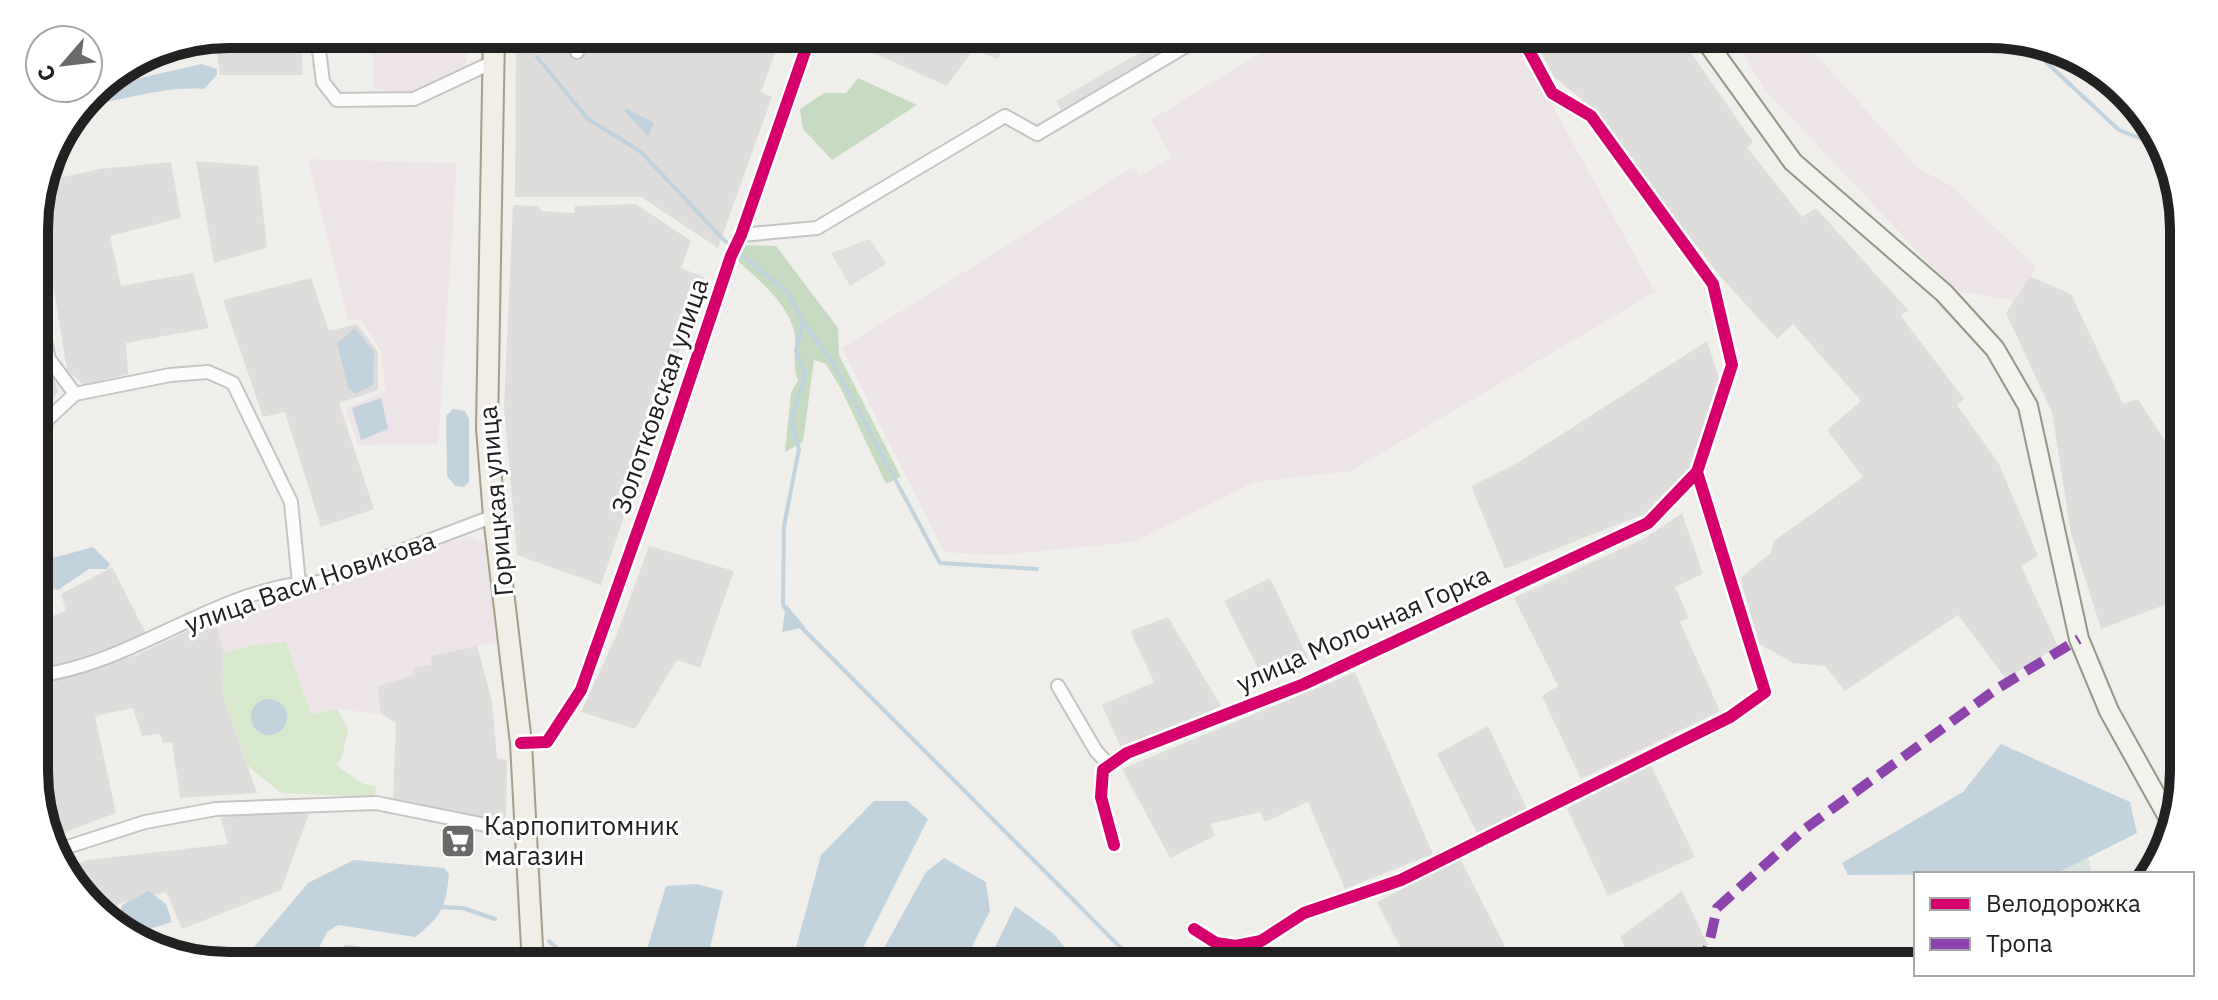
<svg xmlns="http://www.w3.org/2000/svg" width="2218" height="1000" font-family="'IBM Plex Sans',sans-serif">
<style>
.residential{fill:#dedddb}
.industrial{fill:#ece4e7}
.grass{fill:#d7e8cd}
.forest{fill:#c7dbc2}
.wetland{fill:#dae5e0}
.parking{fill:#dfdfdd}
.water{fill:#c2d3de}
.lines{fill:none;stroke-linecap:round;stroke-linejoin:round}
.stream{stroke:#c2d3de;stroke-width:4}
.street-casing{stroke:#c5c4c2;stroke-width:16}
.secondary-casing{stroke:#939784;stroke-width:22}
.primary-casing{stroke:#a39f89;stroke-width:24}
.street{stroke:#fdfcfc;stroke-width:12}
.secondary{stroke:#f2f3ed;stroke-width:18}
.primary{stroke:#f1eee7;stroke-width:20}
.quiet{stroke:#8e44ad;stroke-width:10;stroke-dasharray:20 10;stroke-linecap:butt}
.cycleway-casing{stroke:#fff;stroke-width:17}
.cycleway{stroke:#d6006c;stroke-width:12}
.labels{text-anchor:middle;stroke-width:6;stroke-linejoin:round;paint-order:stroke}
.street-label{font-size:26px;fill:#212121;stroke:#fff}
.poi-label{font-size:26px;fill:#212121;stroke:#fff;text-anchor:start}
.rim{fill:none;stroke:#212121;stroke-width:10}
</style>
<rect width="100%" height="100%" fill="#efeeea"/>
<path class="residential" d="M 229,34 L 301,34 L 303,75 L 220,75 L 215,37 Z
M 516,34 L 782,34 L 761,92 L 772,97 L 718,248 L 641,197 L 515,197 Z
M 859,34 L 1007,34 L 998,59 L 973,50 L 947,86 L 869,51 L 872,40 Z
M 1531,34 L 1678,34 L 1753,142 L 1747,147 L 1802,217 L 1816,208 L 1908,310 L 1901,316 L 1964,399 L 1957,405 L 1998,462 L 2038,556 L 2021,566 L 2058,646 L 2006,679 L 1958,615 L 1845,691 L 1825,666 L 1793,663 L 1759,644 L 1740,578 L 1771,553 L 1774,541 L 1863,477 L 1827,430 L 1861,401 L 1793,324 L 1777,339 L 1720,276 L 1590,106 L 1554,77 Z
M 196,161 L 258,166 L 267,248 L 214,263 Z
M 171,162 L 181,218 L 110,236 L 121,286 L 193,273 L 209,328 L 126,343 L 128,374 L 84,385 L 67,370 L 39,198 L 44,181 L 100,169 Z
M 636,204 L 691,241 L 681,268 L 704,277 L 601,585 L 517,555 L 504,407 L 513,205 L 538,206 L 542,211 L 574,213 L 575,206 Z
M 2030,276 L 2071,294 L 2123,404 L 2138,399 L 2183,469 L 2183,598 L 2101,629 L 2071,534 L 2052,412 L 2006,313 Z
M 311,278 L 329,331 L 357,324 L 378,352 L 378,390 L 339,403 L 374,509 L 321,527 L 285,412 L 263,417 L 223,300 Z
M 1707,341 L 1720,381 L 1689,475 L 1657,509 L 1505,569 L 1471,486 L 1517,463 Z
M 35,350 L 40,366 L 51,370 L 58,391 L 40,424 L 35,425 Z
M 35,497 L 53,558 L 35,592 Z
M 1682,513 L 1703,574 L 1675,587 L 1689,618 L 1680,622 L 1720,711 L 1581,779 L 1542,696 L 1558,686 L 1514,598 L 1645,538 Z
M 649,546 L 734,571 L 700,668 L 677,660 L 635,729 L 581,712 L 618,631 Z
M 112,567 L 147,635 L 85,659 L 37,669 L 35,622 L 66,611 L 61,594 Z
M 1270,578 L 1310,662 L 1266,684 L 1224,601 Z
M 1168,617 L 1221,706 L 1122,750 L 1102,705 L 1154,682 L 1130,631 Z
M 215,618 L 224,652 L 222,693 L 257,793 L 180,798 L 172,742 L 163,743 L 160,734 L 142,736 L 133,708 L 95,716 L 116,813 L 52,837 L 36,797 L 35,682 L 66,677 L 137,655 Z
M 477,645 L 492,702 L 497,758 L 507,760 L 506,821 L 393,801 L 396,723 L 381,714 L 377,686 L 414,675 L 413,667 L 431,664 L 431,656 Z
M 1355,672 L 1433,854 L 1345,889 L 1308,802 L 1265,822 L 1260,812 L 1210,824 L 1215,836 L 1170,858 L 1122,769 Z
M 1488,726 L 1527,809 L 1477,833 L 1437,754 Z
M 2184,753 L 2184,772 L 2181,785 L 2168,762 Z
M 1651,765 L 1695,857 L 1608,896 L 1567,808 Z
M 309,814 L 281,890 L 182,929 L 166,892 L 107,907 L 111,918 L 74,889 L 65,868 L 88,860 L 228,844 L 221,818 L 239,815 Z
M 1460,859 L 1505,946 L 1467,966 L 1410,966 L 1377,902 Z
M 1682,891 L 1708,945 L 1678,966 L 1633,966 L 1620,937 Z"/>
<path class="industrial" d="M 373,34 L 468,34 L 465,70 L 411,92 L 373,89 Z
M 1292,34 L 1513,34 L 1655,292 L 1351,471 L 1254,482 L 1133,542 L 1001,555 L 944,552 L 842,348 L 1133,167 L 1140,176 L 1172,157 L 1151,120 Z
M 1731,34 L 1830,34 L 1809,47 L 1919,169 L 1953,187 L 2036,267 L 2014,300 L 1955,291 L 1766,91 Z
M 308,159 L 457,163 L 438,444 L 358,445 L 346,408 L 386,391 L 380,350 L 361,320 L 348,320 Z
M 470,536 L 485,544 L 497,642 L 431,656 L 432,664 L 414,667 L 415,675 L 377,686 L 381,714 L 337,709 L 311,715 L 286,643 L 254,645 L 224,652 L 215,618 Z"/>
<path class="grass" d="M 286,642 L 311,714 L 337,709 L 348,729 L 342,757 L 336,765 L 363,784 L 377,786 L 374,797 L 281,793 L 248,766 L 222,693 L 224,652 L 254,645 Z"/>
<path class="forest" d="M 858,78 L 917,105 L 832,160 L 803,129 L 800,109 L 824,93 L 846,93 Z
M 744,245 L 776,246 L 838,328 L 839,355 L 901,477 L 886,484 L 841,389 L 826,364 L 814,360 L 803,442 L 785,452 L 791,393 L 798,380 C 791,363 798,347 794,331 C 786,300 757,279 735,258 Z"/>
<path class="wetland" d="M 2088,857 L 2092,874 L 2055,874 Z"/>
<path class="parking" d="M 1162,40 L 1166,48 L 1061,110 L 1056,101 Z
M 870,239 L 886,264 L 850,286 L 831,253 Z"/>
<path class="water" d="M 202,64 L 217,69 L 217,75 L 204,89 C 163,86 123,101 82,106 L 96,88 Z
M 626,108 L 654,123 L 648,136 L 624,111 Z
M 355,328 L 374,352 L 373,385 L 355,394 L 348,387 L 337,343 Z
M 381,398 L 388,429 L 361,440 L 352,408 Z
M 453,409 L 465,411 L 469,419 L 469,482 L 464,487 L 455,486 L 447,476 L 446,416 Z
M 93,547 L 110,564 L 107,569 L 89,569 L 58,590 L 45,586 L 35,613 L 35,592 L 53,558 Z
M 786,604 L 805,627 L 782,632 Z
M251 717a18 18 0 1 1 36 0a18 18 0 1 1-36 0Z
M 2001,744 L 2130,802 L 2137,833 L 2055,874 L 1848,875 L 1842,863 L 1963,792 Z
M 874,801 L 907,801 L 928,819 L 854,966 L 791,966 L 821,855 Z
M 944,858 L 986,882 L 990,911 L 962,966 L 874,966 L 926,872 Z
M 354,860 L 444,868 L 449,874 C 446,907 441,917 415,937 L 338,925 L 327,932 L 317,952 L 302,966 L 238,966 L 308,883 Z
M 697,884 L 723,891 L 706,966 L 642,966 L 666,886 Z
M 149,891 L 166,904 L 172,922 L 132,934 L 119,924 L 122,905 Z
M 1015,906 L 1054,934 L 1074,959 L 1074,966 L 986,966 Z
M 346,945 L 409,952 L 402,966 L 317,966 L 325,956 Z"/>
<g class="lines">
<path class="stream" d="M 2036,43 L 2047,63 L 2119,130 L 2147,141 L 2170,173
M 537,57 L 588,119 L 641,152 L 724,240 L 789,294 L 803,322 L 796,351 L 805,374 L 791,422 L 799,449 L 784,526 L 783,605 L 788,612
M 803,322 L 833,363 L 940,563 L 1037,569
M 799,625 L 1139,966
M 439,907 L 463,908 L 495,919
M 549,941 L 576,966"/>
<g class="street-casing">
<path id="street" d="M 317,34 L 323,82 L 337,100 L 414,99 L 493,62
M 577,52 L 578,34
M 34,232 L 42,328 L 49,359 L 75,394
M 741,235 L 817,228 L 1005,116 L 1037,134 L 1206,34
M 75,394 L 170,375 L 208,372 L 233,383 L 291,502 L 299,583
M 35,455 L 47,420 L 75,394
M 35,676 C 136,664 218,586 319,582 L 494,516
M 1058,686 L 1096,751 L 1109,765
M 521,743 L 547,742 L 581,690 L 658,474 L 731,256 L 741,235 L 811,34
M 1114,845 L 1101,797 L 1103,770 L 1127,753 L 1304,684 L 1648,523 L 1697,472
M 58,850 L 145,822 L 216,809 L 376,803 L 526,833
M 1194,929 L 1216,943 L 1236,946 L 1261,941 L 1304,913 L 1401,880 L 1730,717 L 1765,692 L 1697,472 L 1732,365 L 1713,284 L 1591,116 L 1552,93 L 1520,34"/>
</g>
<g class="secondary-casing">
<path id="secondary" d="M 1701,34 L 1793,162 L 1944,293 L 1995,349 L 2028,406 L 2079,639 L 2109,711 L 2173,826"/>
</g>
<g class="primary-casing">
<path id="primary" d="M 494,34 L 487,428 L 494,516 L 521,743 L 533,966"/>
</g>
<use href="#street" class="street"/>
<use href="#secondary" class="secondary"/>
<use href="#primary" class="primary"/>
<path class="quiet" d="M 1701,966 L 1709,944 L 1717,908 L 1806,828 L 1995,690 L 2079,639"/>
<g class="cycleway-casing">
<path id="cycleway" d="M 521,743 L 547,742 L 581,690 L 658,474 L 731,256 L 741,235 L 811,34
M 1114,845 L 1101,797 L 1103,770 L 1127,753 L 1304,684 L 1648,523 L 1697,472
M 1194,929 L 1216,943 L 1236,946 L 1261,941 L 1304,913 L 1401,880 L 1730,717 L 1765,692 L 1697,472 L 1732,365 L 1713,284 L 1591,116 L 1552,93 L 1520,34"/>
</g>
<use href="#cycleway" class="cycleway"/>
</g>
<defs>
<g id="supermarket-square" transform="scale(1.8)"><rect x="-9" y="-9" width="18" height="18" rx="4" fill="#696967" stroke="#fff"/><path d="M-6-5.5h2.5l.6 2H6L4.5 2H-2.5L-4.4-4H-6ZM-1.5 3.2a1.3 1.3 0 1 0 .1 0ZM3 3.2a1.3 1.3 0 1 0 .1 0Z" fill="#fff"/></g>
</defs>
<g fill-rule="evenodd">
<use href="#supermarket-square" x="458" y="841"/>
</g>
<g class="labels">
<g class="street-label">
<text transform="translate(660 396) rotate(-71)" y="9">Золотковская улица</text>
<text transform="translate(496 501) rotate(-95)" y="9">Горицкая улица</text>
<text transform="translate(310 582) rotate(-19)" y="9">улица Васи Новикова</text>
<text transform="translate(1363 629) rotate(-24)" y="9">улица Молочная Горка</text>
</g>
<g class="poi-label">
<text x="484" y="835">Карпопитомник<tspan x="484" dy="30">магазин</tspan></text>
</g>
</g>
<path d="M0 0H2218V1000H0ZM229 48H1989A181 181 0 0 1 2170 229V771A181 181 0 0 1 1989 952H229A181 181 0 0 1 48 771V229A181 181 0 0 1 229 48Z" fill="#fff" fill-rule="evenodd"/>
<path class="rim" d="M229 48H1989A181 181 0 0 1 2170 229V771A181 181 0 0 1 1989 952H229A181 181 0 0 1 48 771V229A181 181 0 0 1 229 48Z"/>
<rect x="1914" y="872" width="280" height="104" fill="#ffffff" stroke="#a6a6a6" stroke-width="2"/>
<rect x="1930" y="898" width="40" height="12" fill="#d6006c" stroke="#a6a6a6" stroke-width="2"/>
<text x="1986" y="912" font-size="24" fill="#212121">Велодорожка</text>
<rect x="1930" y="938" width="40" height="12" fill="#8e44ad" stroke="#a6a6a6" stroke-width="2"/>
<text x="1986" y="952" font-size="24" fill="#212121">Тропа</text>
<g transform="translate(64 64) rotate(242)"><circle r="38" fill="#ffffff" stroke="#a6a6a6" stroke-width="2"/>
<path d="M0-6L14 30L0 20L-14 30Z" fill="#696967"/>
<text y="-12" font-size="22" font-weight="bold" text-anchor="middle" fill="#212121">С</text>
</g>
</svg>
